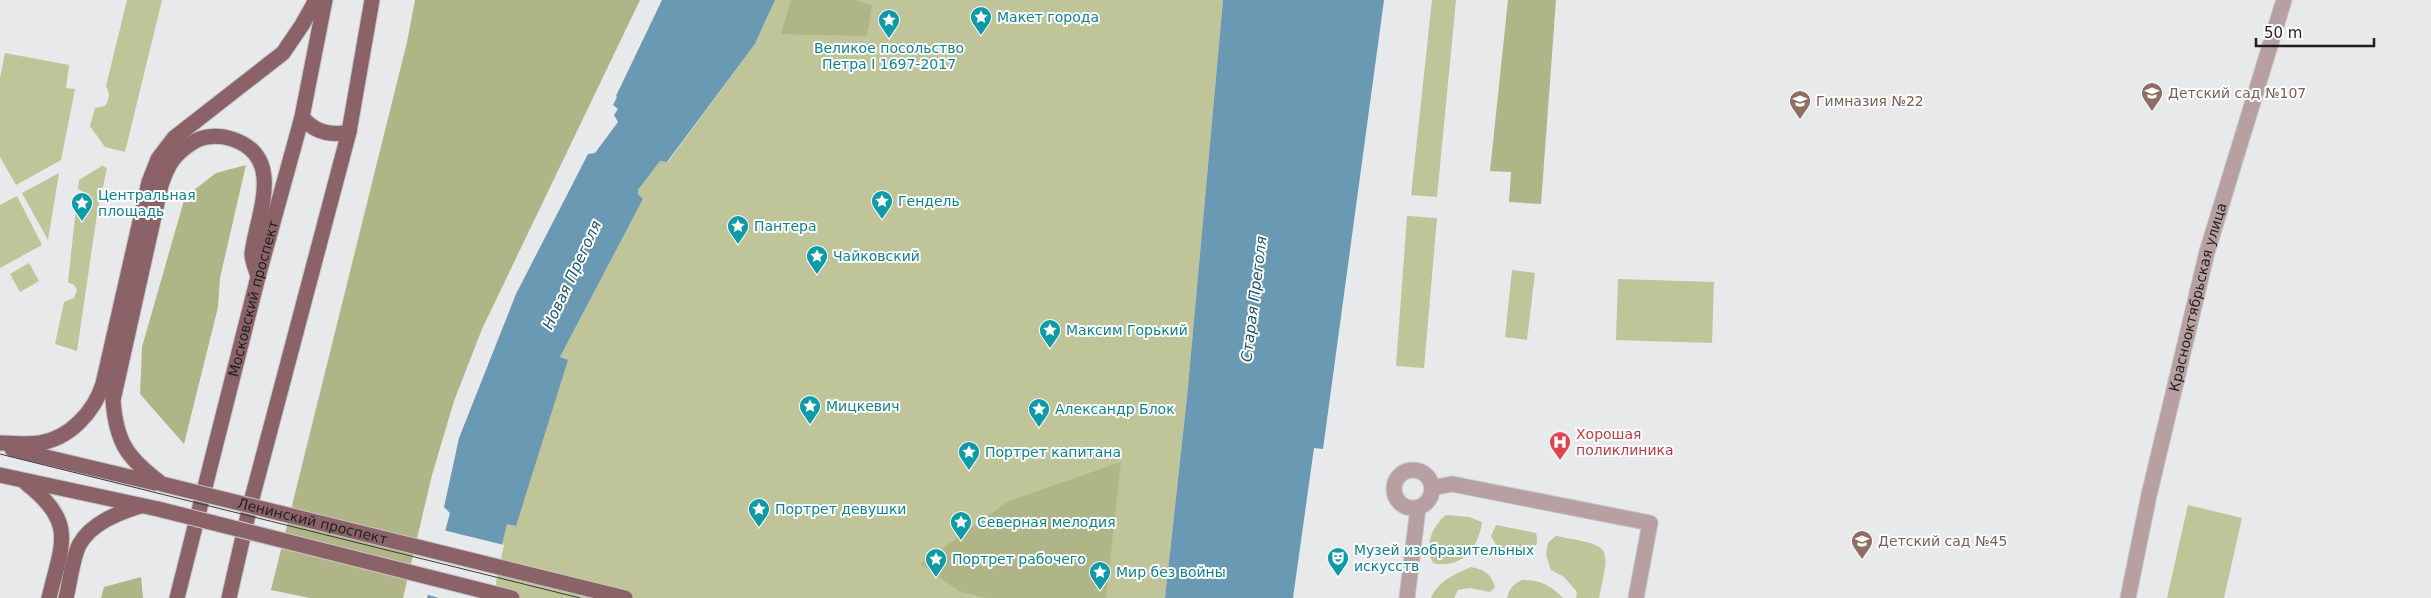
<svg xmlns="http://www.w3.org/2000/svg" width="2431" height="598" font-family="'DejaVu Sans',sans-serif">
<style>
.green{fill:#bfc499}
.forest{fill:#afb586}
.water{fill:#6a99b3}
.pier{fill:#e8e9ea}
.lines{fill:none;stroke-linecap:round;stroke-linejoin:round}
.tertiary-casing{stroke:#c4c5c5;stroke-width:17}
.primary-casing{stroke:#c4c5c5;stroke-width:17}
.tertiary{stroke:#b79fa2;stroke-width:15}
.primary{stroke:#8b6268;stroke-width:15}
.tram{stroke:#3a3a3a;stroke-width:1}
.primary-bridge-casing{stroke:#c4c5c5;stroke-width:17;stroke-linecap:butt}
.primary-bridge{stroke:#8b6268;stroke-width:15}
.labels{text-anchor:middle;stroke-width:4;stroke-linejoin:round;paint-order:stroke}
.culture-label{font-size:14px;fill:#0d838f;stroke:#fff;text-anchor:start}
.education-label{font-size:14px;fill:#785e54;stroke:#fff;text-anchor:start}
.street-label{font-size:14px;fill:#1f1f1f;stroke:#fff}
.health-label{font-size:14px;fill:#be3a42;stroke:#fff;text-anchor:start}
.water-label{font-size:15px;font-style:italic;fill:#195470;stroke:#fff}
</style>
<rect width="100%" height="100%" fill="#e8e9ea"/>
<path class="green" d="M 127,0 L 162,0 L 125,152 L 105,147 L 90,126 L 95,108 L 105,106 C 110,98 110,94 106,86 Z
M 775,0 L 1223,0 L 1187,397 L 1165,598 L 493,598 L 493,582 L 507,523 L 515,526 L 567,360 L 560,357 L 643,199 L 638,194 L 638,190 L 660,161 L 668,162 L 755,44 Z
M 1432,0 L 1456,0 L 1437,197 L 1411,195 Z
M 5,53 L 69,65 L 66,88 L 75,89 L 61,160 L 16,185 L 0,157 L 0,78 Z
M 102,166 L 107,168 L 97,214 L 77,351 L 55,344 L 64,302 L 74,298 L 77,290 L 74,285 L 68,282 L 76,208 L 83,207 L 87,202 L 88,194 L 78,189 L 79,180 Z
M 59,173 L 48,240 L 22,193 Z
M 17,196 L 42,245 L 0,268 L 0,205 Z
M 1407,216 L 1437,218 L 1424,368 L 1396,366 Z
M 29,263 L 39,281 L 20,292 L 10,274 Z
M 1512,270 L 1535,273 L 1527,340 L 1505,337 Z
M 1618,279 L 1714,282 L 1712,343 L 1616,340 Z
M 2188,505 L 2242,518 L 2224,598 L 2167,598 Z
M 1446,515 L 1469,517 L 1482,522 C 1479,547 1461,570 1433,563 C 1424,546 1432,526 1446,515 Z
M 1496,525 L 1536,533 C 1539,545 1535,550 1526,557 C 1509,556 1499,552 1491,536 Z
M 1556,536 C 1611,547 1611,542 1599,598 L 1576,598 L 1577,592 L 1564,577 L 1551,570 L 1546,555 L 1548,543 Z
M 1471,567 C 1485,570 1491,574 1495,587 L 1490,592 L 1470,588 L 1458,590 L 1454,598 L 1431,598 C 1438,581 1455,574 1471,567 Z
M 1522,580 C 1541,580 1550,585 1563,598 L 1507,598 C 1509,588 1514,584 1522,580 Z"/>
<path class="forest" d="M 415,0 L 640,0 L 482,329 L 454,401 L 432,475 L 403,598 L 310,598 L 271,590 L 407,42 Z
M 791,0 L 855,0 L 872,5 L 867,36 L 781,34 Z
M 1508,0 L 1556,0 L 1541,204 L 1509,202 L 1511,172 L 1490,171 Z
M 246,165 L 220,278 L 218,307 L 184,444 L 140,394 L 142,347 L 185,197 L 216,173 Z
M 1121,462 L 1106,598 L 986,598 L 959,591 L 921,564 L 1009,501 Z
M 141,577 L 143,598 L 101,598 L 104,587 Z"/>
<path class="water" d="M 662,0 L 775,0 L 755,44 L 667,162 L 660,161 L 638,190 L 638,194 L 643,199 L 560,357 L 568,360 L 516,526 L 507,524 L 493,582 L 493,598 L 427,598 L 450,513 L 444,507 L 459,438 L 516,294 L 588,154 L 595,153 L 618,122 L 614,115 L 618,109 L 613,105 L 617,97 L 616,96 Z
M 1223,0 L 1384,0 L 1323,449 L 1314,448 L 1293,598 L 1165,598 L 1187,397 Z"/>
<path class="pier" d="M 443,530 L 504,545 L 496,582 L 496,598 L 439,598 L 425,594 Z"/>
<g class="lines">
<g class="tertiary-casing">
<g id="tertiary">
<circle cx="1413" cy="489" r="19"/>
<path d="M 1432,488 L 1452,484 L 1650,523 L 1636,598"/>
<path d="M 1407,598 L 1418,508"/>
<path id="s1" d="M 2128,598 L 2149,495 L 2207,252 L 2284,0"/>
</g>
</g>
<g class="primary-casing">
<g id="primary">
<path d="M 302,117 C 314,132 330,136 349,132"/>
<path d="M 0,443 C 13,443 27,445 40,443 C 70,438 94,412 103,384 L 149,182 L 158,159 L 174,138 L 283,53 L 302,25 L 316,0"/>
<path d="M 12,449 L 155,483"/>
<path d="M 0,475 L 158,509"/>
<path d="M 26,483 C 77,523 62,543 49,598"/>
<path d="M 162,484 C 128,459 116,443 113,400 L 161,185 C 168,165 173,155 192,143 C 203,135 220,135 232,139 C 287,157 256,217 252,254 C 252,261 256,270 258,276"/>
<path d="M 66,598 C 70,582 72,560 79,545 C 91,523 118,513 140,506"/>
<path id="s2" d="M 177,598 L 258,277 L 302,117 L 325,0"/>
<path d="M 229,598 L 250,506 L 349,132 L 372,0"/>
</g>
</g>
<use href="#tertiary" class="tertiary"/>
<use href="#primary" class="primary"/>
<path class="tram" d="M 0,454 L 580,598"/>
<g class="primary-bridge-casing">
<g id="primary-bridge">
<path id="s3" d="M 162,484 L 625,598"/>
<path d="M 158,509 L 512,598"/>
</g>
</g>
<use href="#primary-bridge" class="primary-bridge"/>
</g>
<defs>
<g id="sight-pin" transform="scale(1.125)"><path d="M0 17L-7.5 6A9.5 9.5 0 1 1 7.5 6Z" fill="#0f9aa8" stroke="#fff"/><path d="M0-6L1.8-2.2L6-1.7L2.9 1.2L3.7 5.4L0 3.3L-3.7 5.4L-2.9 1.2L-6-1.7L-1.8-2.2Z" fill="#fff"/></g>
<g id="school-pin" transform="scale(1.125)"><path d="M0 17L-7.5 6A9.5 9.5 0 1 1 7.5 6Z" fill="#8d6e63" stroke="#fff"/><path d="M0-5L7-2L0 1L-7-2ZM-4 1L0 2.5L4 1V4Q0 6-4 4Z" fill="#fff"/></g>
<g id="hospital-pin" transform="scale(1.125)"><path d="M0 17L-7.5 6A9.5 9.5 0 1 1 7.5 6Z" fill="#e0444e" stroke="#fff"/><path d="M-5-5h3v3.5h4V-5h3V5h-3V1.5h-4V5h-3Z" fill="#fff"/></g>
<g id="theatre-pin" transform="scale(1.125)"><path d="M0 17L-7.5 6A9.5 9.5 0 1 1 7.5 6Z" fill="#0f9aa8" stroke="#fff"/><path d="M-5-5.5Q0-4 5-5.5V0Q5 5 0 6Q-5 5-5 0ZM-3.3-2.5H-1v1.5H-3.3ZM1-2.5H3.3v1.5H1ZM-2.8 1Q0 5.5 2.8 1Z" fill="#fff"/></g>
</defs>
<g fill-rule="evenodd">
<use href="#sight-pin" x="981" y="17"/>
<use href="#sight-pin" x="889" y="20"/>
<use href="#school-pin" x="2152" y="93"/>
<use href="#school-pin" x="1800" y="101"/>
<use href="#sight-pin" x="882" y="201"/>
<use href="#sight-pin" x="82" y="203"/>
<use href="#sight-pin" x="738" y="226"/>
<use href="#sight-pin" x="817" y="256"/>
<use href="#sight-pin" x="1050" y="330"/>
<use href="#sight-pin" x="810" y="406"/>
<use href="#sight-pin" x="1039" y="409"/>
<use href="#hospital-pin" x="1560" y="442"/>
<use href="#sight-pin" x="969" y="452"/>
<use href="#sight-pin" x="759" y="509"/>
<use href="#sight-pin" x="961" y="522"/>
<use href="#school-pin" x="1862" y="541"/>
<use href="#theatre-pin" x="1338" y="558"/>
<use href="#sight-pin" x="936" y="559"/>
<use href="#sight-pin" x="1100" y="572"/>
</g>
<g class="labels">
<g class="culture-label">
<text x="997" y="22">Макет города</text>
<text x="889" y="53" text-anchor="middle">Великое посольство<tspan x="889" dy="16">Петра I 1697-2017</tspan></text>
<text x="98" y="200">Центральная<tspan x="98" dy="16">площадь</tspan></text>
<text x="898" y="206">Гендель</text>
<text x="754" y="231">Пантера</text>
<text x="833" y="261">Чайковский</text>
<text x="1066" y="335">Максим Горький</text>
<text x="826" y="411">Мицкевич</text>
<text x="1055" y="414">Александр Блок</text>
<text x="985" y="457">Портрет капитана</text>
<text x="775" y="514">Портрет девушки</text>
<text x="977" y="527">Северная мелодия</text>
<text x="1354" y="555">Музей изобразительных<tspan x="1354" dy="16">искусств</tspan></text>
<text x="952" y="564">Портрет рабочего</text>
<text x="1116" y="577">Мир без войны</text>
</g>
<g class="education-label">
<text x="2168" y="98">Детский сад №107</text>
<text x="1816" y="106">Гимназия №22</text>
<text x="1878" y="546">Детский сад №45</text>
</g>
<g class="street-label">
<text dy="5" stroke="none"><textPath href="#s1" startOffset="309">Краснооктябрьская улица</textPath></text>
<text dy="5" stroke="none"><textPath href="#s2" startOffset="309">Московский проспект</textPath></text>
<text dy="5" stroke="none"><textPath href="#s3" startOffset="155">Ленинский проспект</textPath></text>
</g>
<g class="health-label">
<text x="1576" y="439">Хорошая<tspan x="1576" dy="16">поликлиника</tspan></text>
</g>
<g class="water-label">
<text transform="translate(572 275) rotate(-65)" y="5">Новая Преголя</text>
<text transform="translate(1254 299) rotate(-83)" y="5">Старая Преголя</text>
</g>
</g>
<path d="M2256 38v8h118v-8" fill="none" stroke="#1f1f1f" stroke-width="2.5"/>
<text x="2264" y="38" font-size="15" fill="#1f1f1f" stroke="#ffffff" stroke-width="4" paint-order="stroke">50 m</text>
</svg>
